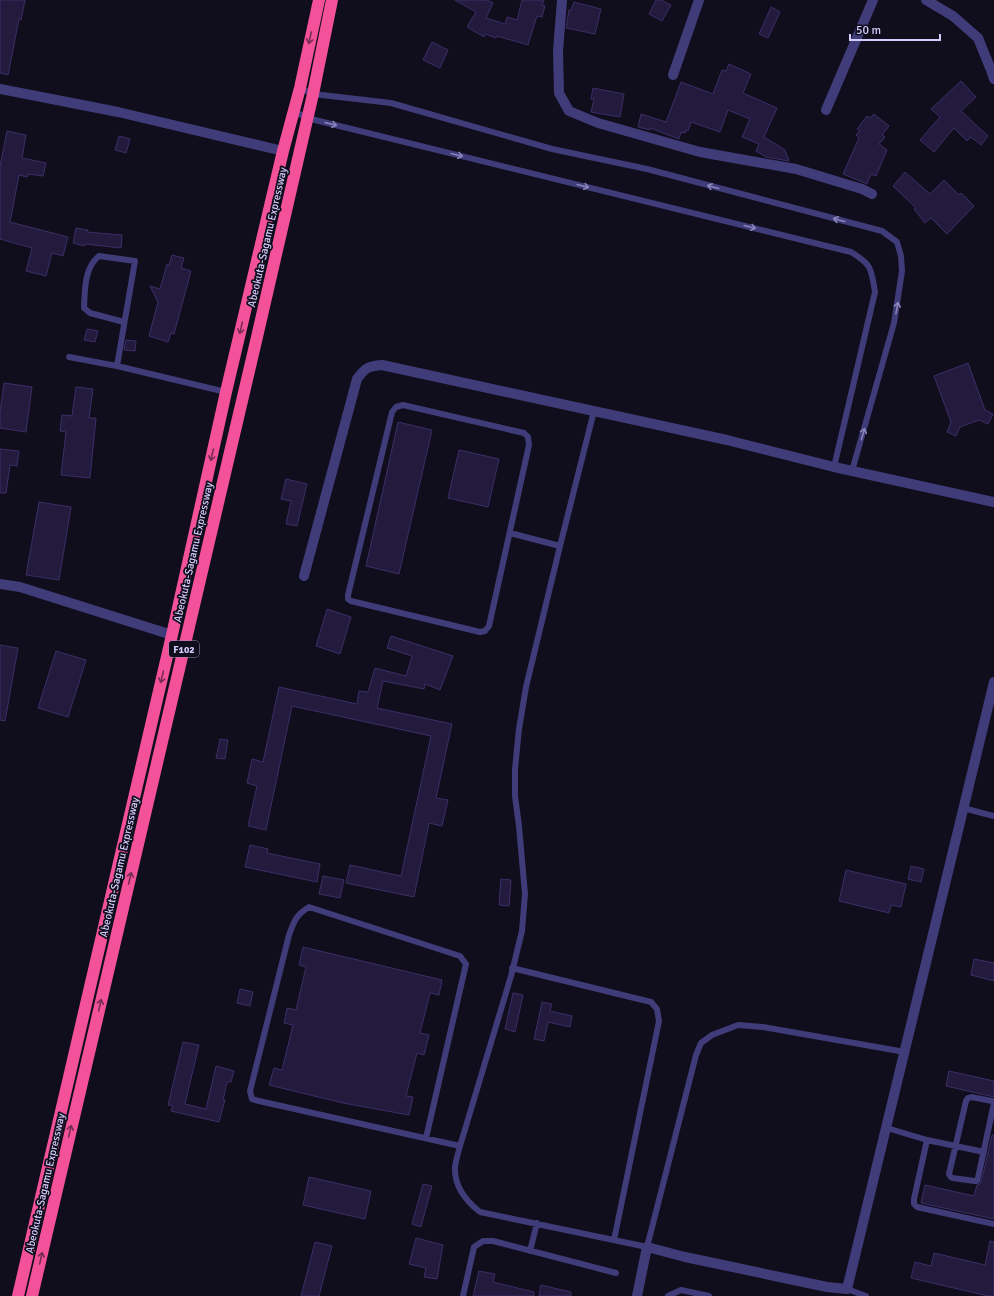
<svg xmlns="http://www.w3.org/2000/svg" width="994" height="1296" font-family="Signika,sans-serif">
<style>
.building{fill:#231b3d;stroke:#3c2e67}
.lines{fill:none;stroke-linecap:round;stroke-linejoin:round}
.lane{stroke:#403c79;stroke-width:6}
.street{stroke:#403c79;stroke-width:10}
.highway{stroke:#f35199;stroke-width:12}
.oneway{stroke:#762c55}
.oneway2{stroke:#8a84ba}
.labels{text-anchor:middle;stroke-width:3.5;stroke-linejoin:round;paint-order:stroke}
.shield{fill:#100d1d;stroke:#9993b8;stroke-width:1}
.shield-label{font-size:10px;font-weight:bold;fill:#d4cdfb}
.street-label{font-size:11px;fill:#d4cdfb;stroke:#100d1d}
</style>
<rect width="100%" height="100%" fill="#100d1d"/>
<path class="building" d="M 0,0 L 25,0 L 21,20 L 19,19 L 8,75 L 0,73 Z
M 455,0 L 487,0 L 493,3 L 486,18 L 505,24 L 507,17 L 517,20 L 522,0 L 544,0 L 542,5 L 545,6 L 542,17 L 537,16 L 528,45 L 497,36 L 496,38 L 485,34 L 484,37 L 467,27 L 476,12 Z
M 656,0 L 661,0 L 671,5 L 662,21 L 649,14 Z
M 574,2 L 601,9 L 595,34 L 566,28 L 569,10 L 571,10 Z
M 771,7 L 780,12 L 768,38 L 759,34 Z
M 432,42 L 448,50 L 440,68 L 423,60 Z
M 729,64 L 751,74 L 743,93 L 777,108 L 764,137 L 785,150 L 789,161 L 766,157 L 756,151 L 759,144 L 742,137 L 750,119 L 728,110 L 720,132 L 691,122 L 688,131 L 686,130 L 685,133 L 681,132 L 679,139 L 650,128 L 650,130 L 638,127 L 641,114 L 666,122 L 681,82 L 713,94 L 722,70 L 726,71 Z
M 961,81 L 976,97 L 961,111 L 988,136 L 981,145 L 971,137 L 967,141 L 954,128 L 934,152 L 920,140 L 940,117 L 931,109 Z
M 593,88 L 624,94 L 620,117 L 591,112 L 594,99 L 591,99 Z
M 874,114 L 889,126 L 882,135 L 885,137 L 879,144 L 887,150 L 876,176 L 871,174 L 867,184 L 843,174 L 859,138 L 856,135 L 860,131 L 857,129 L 867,116 L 870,118 Z
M 7,131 L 26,135 L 22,158 L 46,163 L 43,176 L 28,174 L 27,177 L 19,175 L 10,222 L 68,237 L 63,256 L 52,253 L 46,276 L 26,271 L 32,248 L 0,239 L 0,166 Z
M 119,136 L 130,139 L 126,153 L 115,150 Z
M 905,172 L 930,194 L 944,180 L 959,195 L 961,193 L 974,206 L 947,234 L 931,218 L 925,223 L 914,209 L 916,208 L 893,186 Z
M 76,228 L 88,230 L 87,232 L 122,235 L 121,248 L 85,244 L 84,246 L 73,243 Z
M 172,255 L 184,258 L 181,268 L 191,271 L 174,334 L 171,333 L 168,342 L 149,336 L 158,302 L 150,286 L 160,289 L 167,264 L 169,265 Z
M 87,329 L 98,331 L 95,342 L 84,340 Z
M 126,340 L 136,341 L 135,351 L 124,350 Z
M 968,363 L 985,410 L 993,414 L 988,424 L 979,420 L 960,427 L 956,436 L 947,432 L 951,422 L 934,376 Z
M 4,383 L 32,387 L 26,432 L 0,428 L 0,412 Z
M 76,387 L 93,389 L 89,418 L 96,418 L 90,478 L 61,475 L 66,432 L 60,431 L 62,415 L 72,416 Z
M 398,422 L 432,430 L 399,574 L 366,566 Z
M 0,449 L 19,451 L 17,466 L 10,465 L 6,493 L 0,493 Z
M 459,450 L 499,459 L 488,507 L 448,498 Z
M 286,479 L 307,484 L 297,526 L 286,524 L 291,501 L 281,499 Z
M 39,502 L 71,507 L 59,580 L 26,575 Z
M 327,609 L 351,617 L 340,654 L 316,646 Z
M 391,636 L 453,656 L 440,690 L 425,684 L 424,689 L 383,681 L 377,708 L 452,724 L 436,798 L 448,800 L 442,826 L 429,823 L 414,897 L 346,883 L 350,865 L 401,876 L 431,736 L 292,706 L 266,830 L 248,826 L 257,786 L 247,783 L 252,759 L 263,762 L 279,687 L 357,704 L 359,691 L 368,692 L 375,668 L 406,676 L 412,656 L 387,648 Z
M 0,645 L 18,648 L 5,721 L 0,720 Z
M 56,651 L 86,660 L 68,717 L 38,708 Z
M 220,739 L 228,740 L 225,759 L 216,758 Z
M 250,845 L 268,849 L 267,853 L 320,864 L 317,882 L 245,867 Z
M 911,866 L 924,869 L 921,882 L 908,879 Z
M 846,870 L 906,884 L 901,907 L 891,905 L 889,913 L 839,901 Z
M 323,876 L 344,880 L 340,898 L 319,894 Z
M 501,879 L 511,880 L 509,906 L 499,905 Z
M 303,947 L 442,980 L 439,995 L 430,993 L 420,1033 L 429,1035 L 424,1055 L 417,1053 L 406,1096 L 413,1097 L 409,1115 L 343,1103 L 269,1085 L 274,1068 L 282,1070 L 293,1025 L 284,1023 L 287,1008 L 296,1010 L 306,967 L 299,965 Z
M 974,959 L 994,963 L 994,981 L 971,975 Z
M 240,989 L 253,992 L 250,1006 L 237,1003 Z
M 513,993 L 523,995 L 515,1032 L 505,1029 Z
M 542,1002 L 552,1004 L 550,1011 L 572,1016 L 570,1027 L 548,1022 L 544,1041 L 534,1039 Z
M 183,1042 L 199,1045 L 185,1104 L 206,1109 L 216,1066 L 234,1071 L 231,1082 L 227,1082 L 223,1100 L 225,1100 L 219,1122 L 171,1111 L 173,1106 L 168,1105 Z
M 949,1071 L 994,1081 L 994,1097 L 946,1086 Z
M 992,1135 L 994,1135 L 994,1219 L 921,1203 L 925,1185 L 974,1196 L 977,1185 L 980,1184 L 982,1179 Z
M 309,1177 L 371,1191 L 365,1219 L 303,1205 Z
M 423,1184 L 432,1186 L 421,1227 L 412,1224 Z
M 416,1238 L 443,1245 L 437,1279 L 424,1277 L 426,1268 L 409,1264 Z
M 990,1241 L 994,1242 L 994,1296 L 988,1296 L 911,1278 L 915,1262 L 931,1266 L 934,1253 L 985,1265 Z
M 315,1242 L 332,1246 L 319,1296 L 301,1296 Z
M 479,1271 L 495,1274 L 493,1282 L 534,1292 L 534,1296 L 473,1296 Z
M 541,1285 L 571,1292 L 571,1296 L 539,1296 Z"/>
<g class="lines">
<path class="lane" d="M 300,88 L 313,94 L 391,103 L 552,149 L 647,169 L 882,231 L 897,242 L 901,256 L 902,271 L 894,323 L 852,471
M 294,111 L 307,118 L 851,252 C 872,265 871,268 875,292 L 834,467
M 124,322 L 90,313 L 84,308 C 85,290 84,268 99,256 L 135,261 L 117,366 L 226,392
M 69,357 L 117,366
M 403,405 L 524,433 L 528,437 L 529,445 L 489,626 L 485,631 L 480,632 L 351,601 L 348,599 L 348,595 L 392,412 L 396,407 Z
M 594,411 L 560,546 L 526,687 L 519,729 L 515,769 L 515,796 L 519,826 L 525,894 L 522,931 L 511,976 L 460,1146 C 458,1153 456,1160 455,1167 C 454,1187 466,1201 480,1212 L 647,1247 L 696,1055 L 701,1043 L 712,1035 L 738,1025 L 763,1027 L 905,1052
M 510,533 L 560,546
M 963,808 L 994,816
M 512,968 L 651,1002 L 657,1009 L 659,1021 L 614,1240
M 971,1097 L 992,1101 L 994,1103 L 978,1178 L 977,1181 L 975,1181 L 952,1178 L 950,1176 L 949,1174 L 966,1101 L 968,1098 Z
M 887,1128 L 927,1140 L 984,1152
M 426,1138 L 466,964 L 460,956 L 309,907 C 296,915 294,921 289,935 L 250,1091 L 252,1099 L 259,1101 L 460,1146
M 927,1140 L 914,1199 L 914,1204 L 917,1207 L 994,1224
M 530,1251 L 537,1223
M 847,1289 L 866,1296
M 463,1296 L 474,1247 L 483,1241 L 493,1241 L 616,1273
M 668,1296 L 681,1290 L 709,1296"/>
<path class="street" d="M 562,0 L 558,51 L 559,93 L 569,111 L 598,123 L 700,152 L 796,169 L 862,189 L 872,194
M 926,0 L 953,16 L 978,38 L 991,70 L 994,79
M 673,75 L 699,0
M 0,89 L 118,112 L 283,151
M 826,110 L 873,0
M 304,576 L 357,379 C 365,368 368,366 382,365 L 727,440 L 834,467 L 994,502
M 0,584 L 20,587 L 172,635
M 637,1296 L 647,1247 L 685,1257 L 827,1287 L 847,1289 L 994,682"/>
<path class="highway" d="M 18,1296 L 172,635 L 226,392 L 283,151 L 300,88 L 319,0
M 32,1296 L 257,337 L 313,94 L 332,0"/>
</g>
<defs><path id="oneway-shaft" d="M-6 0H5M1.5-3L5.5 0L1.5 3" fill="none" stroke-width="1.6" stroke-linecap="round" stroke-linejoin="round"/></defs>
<g class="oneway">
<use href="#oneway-shaft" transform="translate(310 38) rotate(102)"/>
<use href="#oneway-shaft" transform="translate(241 328) rotate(103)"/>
<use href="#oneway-shaft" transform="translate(212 455) rotate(103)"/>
<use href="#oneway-shaft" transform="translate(162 677) rotate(103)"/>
<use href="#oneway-shaft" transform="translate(130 878) rotate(-77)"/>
<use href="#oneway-shaft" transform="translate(100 1005) rotate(-77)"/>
<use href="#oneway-shaft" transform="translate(70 1131) rotate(-77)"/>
<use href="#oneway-shaft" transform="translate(41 1258) rotate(-77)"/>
</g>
<g class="oneway2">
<use href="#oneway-shaft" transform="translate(331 124) rotate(14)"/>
<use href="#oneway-shaft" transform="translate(457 155) rotate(14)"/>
<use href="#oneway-shaft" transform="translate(583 186) rotate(14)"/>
<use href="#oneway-shaft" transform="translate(713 187) rotate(-165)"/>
<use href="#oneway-shaft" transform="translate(839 220) rotate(-165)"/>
<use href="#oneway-shaft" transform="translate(750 227) rotate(14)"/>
<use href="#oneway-shaft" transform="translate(897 308) rotate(-79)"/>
<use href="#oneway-shaft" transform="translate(863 434) rotate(-74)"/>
</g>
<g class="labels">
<rect class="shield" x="169" y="641" width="30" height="16" rx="3"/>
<g class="shield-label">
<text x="184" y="653">F102</text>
</g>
<g class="street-label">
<text transform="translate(267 237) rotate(-77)" y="4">Abeokuta-Sagamu Expressway</text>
<text transform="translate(193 552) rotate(-77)" y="4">Abeokuta-Sagamu Expressway</text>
<text transform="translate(119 867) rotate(-77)" y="4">Abeokuta-Sagamu Expressway</text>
<text transform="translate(45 1183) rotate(-77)" y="4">Abeokuta-Sagamu Expressway</text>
</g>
</g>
<path d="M850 34v6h90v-6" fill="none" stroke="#d4cdfb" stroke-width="2"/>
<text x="856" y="34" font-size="12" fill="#d4cdfb" stroke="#100d1d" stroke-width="3" paint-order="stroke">50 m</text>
</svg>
